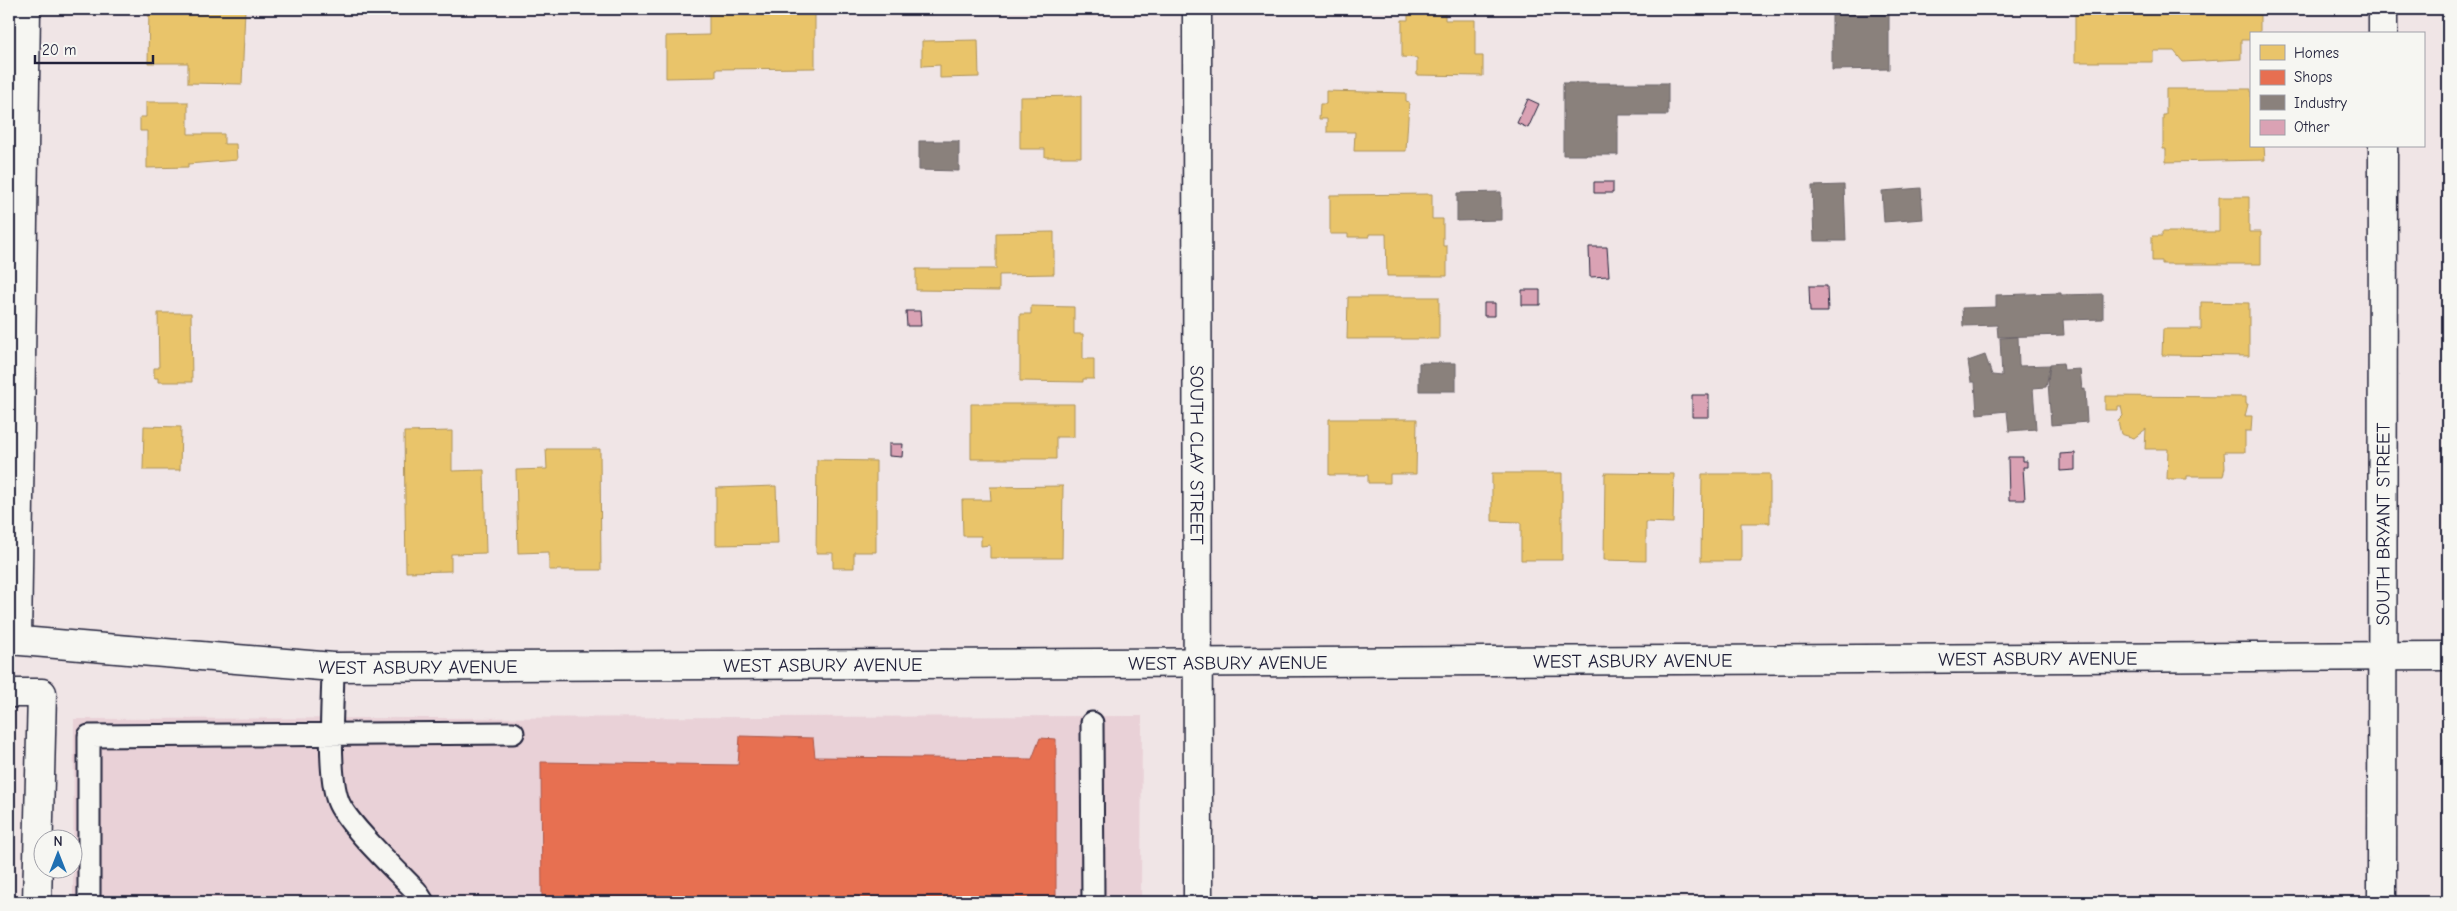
<svg xmlns="http://www.w3.org/2000/svg" width="2457" height="911" font-family="'Comic Neue',sans-serif">
<style>
.built{fill:#e9d1d7}
.homes{fill:#e9c46a;stroke:#ad935c}
.shops{fill:#e76f51;stroke:#ac584a}
.industry{fill:#8a817c;stroke:#6b6468}
.building{fill:#daa2b4;stroke:#22223b}
.lines{fill:none;stroke-linecap:round;stroke-linejoin:round}
.lane-casing{stroke:#22223b;stroke-width:25}
.street-casing{stroke:#22223b;stroke-width:31}
.secondary-casing{stroke:#22223b;stroke-width:31}
.lane{stroke:#f6f6f2;stroke-width:21}
.street{stroke:#f6f6f2;stroke-width:28}
.secondary{stroke:#f6f6f2;stroke-width:28}
.labels{text-anchor:middle;stroke-width:5;stroke-linejoin:round;paint-order:stroke}
.street-label{font-size:19px;fill:#22223b;stroke:#f6f6f2}
</style>
<rect width="100%" height="100%" fill="#f0e5e6"/>
<filter id="ink" filterUnits="userSpaceOnUse"><feTurbulence type="fractalNoise" baseFrequency=".02" numOctaves="2"/><feDisplacementMap in="SourceGraphic" scale="10" xChannelSelector="R" yChannelSelector="G"/><feConvolveMatrix kernelMatrix="1 2 1 2 8 2 1 2 1" color-interpolation-filters="sRGB"/></filter>
<g filter="url(#ink)">
<path class="built" d="M 1142,716 L 1141,902 L 73,902 L 74,719 Z"/>
<path class="homes" d="M 149,9 L 245,9 L 242,84 L 188,83 L 188,63 L 148,63 Z
M 755,9 L 815,9 L 815,68 L 716,69 L 716,77 L 666,78 L 666,36 L 709,35 L 709,10 Z
M 1408,9 L 1445,9 L 1445,20 L 1475,20 L 1475,56 L 1483,56 L 1483,76 L 1417,75 L 1417,58 L 1402,57 L 1402,20 L 1408,20 Z
M 2151,9 L 2257,9 L 2257,14 L 2260,14 L 2260,34 L 2251,34 L 2251,40 L 2241,40 L 2241,59 L 2183,62 L 2174,51 L 2153,51 L 2153,62 L 2075,62 L 2075,14 L 2151,14 Z
M 978,40 L 979,77 L 940,78 L 940,65 L 922,66 L 922,41 Z
M 2166,89 L 2251,89 L 2251,146 L 2264,146 L 2265,160 L 2166,162 L 2166,149 L 2163,149 L 2163,115 L 2166,115 Z
M 1326,91 L 1406,93 L 1406,101 L 1409,102 L 1406,151 L 1354,151 L 1355,132 L 1327,132 L 1327,119 L 1319,119 L 1320,104 L 1326,104 Z
M 1081,96 L 1081,157 L 1045,157 L 1045,149 L 1020,149 L 1020,97 Z
M 146,102 L 188,102 L 188,134 L 224,134 L 224,144 L 236,144 L 237,160 L 188,164 L 188,167 L 147,168 L 147,131 L 140,131 L 140,117 L 146,117 Z
M 1432,194 L 1432,219 L 1443,219 L 1443,246 L 1447,246 L 1447,276 L 1387,276 L 1386,234 L 1369,234 L 1369,237 L 1348,237 L 1348,234 L 1330,234 L 1330,195 Z
M 2219,197 L 2249,197 L 2249,232 L 2261,232 L 2261,264 L 2162,264 L 2162,261 L 2152,261 L 2152,236 L 2162,236 L 2162,232 L 2219,232 Z
M 1054,232 L 1054,274 L 999,275 L 999,291 L 916,290 L 916,269 L 996,269 L 996,233 Z
M 1348,297 L 1439,297 L 1439,339 L 1347,339 Z
M 2201,302 L 2249,303 L 2249,356 L 2162,355 L 2163,329 L 2201,329 Z
M 1031,306 L 1074,307 L 1074,334 L 1083,334 L 1083,359 L 1094,359 L 1094,379 L 1083,379 L 1083,382 L 1020,381 L 1020,314 L 1031,314 Z
M 158,313 L 191,313 L 192,382 L 158,382 L 158,378 L 154,378 L 154,368 L 159,368 Z
M 2105,396 L 2246,397 L 2246,404 L 2248,404 L 2245,416 L 2252,416 L 2251,431 L 2245,431 L 2245,452 L 2224,452 L 2225,467 L 2223,476 L 2187,476 L 2187,479 L 2167,479 L 2168,449 L 2145,449 L 2146,429 L 2134,438 L 2121,434 L 2118,421 L 2123,416 L 2121,406 L 2118,406 L 2118,410 L 2105,410 Z
M 971,404 L 1074,404 L 1074,437 L 1056,437 L 1056,459 L 971,459 Z
M 1329,419 L 1417,419 L 1416,474 L 1390,474 L 1390,483 L 1368,483 L 1368,475 L 1329,475 Z
M 144,426 L 181,427 L 180,470 L 143,470 Z
M 452,431 L 452,471 L 484,470 L 486,553 L 451,554 L 451,571 L 406,572 L 404,432 Z
M 546,449 L 600,449 L 601,570 L 549,570 L 549,552 L 518,553 L 516,470 L 547,469 Z
M 817,460 L 876,461 L 876,552 L 854,552 L 854,568 L 833,568 L 833,553 L 816,553 Z
M 1492,473 L 1562,473 L 1562,560 L 1521,560 L 1521,522 L 1492,521 Z
M 1605,473 L 1674,474 L 1673,523 L 1646,522 L 1646,561 L 1604,560 Z
M 1702,474 L 1770,474 L 1770,523 L 1741,523 L 1741,561 L 1701,561 Z
M 776,486 L 778,544 L 716,545 L 716,488 Z
M 1063,486 L 1062,558 L 990,558 L 990,545 L 981,546 L 981,536 L 963,536 L 962,500 L 991,500 L 990,487 Z"/>
<path class="shops" d="M 740,736 L 813,738 L 815,757 L 1032,759 L 1040,738 L 1056,739 L 1056,902 L 542,902 L 541,762 L 738,765 Z"/>
<path class="industry" d="M 1832,14 L 1889,14 L 1889,69 L 1832,70 Z
M 1563,83 L 1668,83 L 1668,115 L 1618,115 L 1618,155 L 1563,155 Z
M 919,141 L 959,141 L 959,171 L 919,170 Z
M 1844,185 L 1846,241 L 1814,241 L 1812,186 Z
M 1921,188 L 1923,219 L 1884,222 L 1882,191 Z
M 1501,192 L 1501,220 L 1457,221 L 1457,193 Z
M 2061,293 L 2061,295 L 2103,294 L 2103,319 L 2063,320 L 2064,335 L 1998,337 L 1997,325 L 1963,326 L 1962,308 L 1996,307 L 1996,295 Z
M 2018,337 L 2019,366 L 2050,365 L 2046,387 L 2033,388 L 2036,429 L 2009,431 L 2007,411 L 1977,414 L 1975,382 L 1971,382 L 1968,361 L 1985,355 L 1992,375 L 2002,376 L 2000,338 Z
M 1419,363 L 1456,363 L 1456,391 L 1419,391 Z
M 2063,363 L 2064,370 L 2080,369 L 2082,390 L 2085,389 L 2087,422 L 2051,425 L 2048,382 L 2050,364 Z"/>
<path class="building" d="M 1528,99 L 1539,104 L 1528,128 L 1517,123 Z
M 1594,182 L 1613,182 L 1613,193 L 1594,193 Z
M 1589,247 L 1607,247 L 1609,276 L 1590,277 Z
M 1809,286 L 1827,286 L 1828,312 L 1810,312 Z
M 1522,290 L 1540,290 L 1540,305 L 1522,305 Z
M 1484,303 L 1495,303 L 1495,316 L 1484,316 Z
M 906,311 L 920,311 L 921,326 L 907,326 Z
M 1692,395 L 1709,395 L 1709,417 L 1692,417 Z
M 889,444 L 903,444 L 902,457 L 889,456 Z
M 2075,453 L 2075,470 L 2060,471 L 2060,454 Z
M 2008,457 L 2023,457 L 2023,461 L 2027,461 L 2027,467 L 2023,467 L 2025,500 L 2009,500 Z"/>
<g class="lines">
<g class="lane-casing">
<path id="lane" d="M 333,667 C 333,701 327,771 338,801 C 346,823 397,871 416,891 L 423,902
M 1092,723 L 1093,902
M 89,902 L 89,736 L 513,733"/>
</g>
<g class="street-casing">
<g id="street">
<path d="M 2383,34 L 2383,9"/>
<path id="s1" d="M 9,640 L 333,667 L 2448,656"/>
<path d="M 17,640 L 26,9"/>
<path d="M 9,693 L 42,693 L 37,902"/>
<path id="s2" d="M 2382,902 L 2383,146"/>
</g>
</g>
<g class="secondary-casing">
<g id="secondary">
<path id="s3" d="M 1197,9 L 1198,902"/>
</g>
</g>
<use href="#lane" class="lane"/>
<use href="#street" class="street"/>
<use href="#secondary" class="secondary"/>
</g>
</g>
<g class="labels">
<g class="street-label">
<text dy="7" stroke="none"><textPath href="#s3" startOffset="446">SOUTH CLAY STREET</textPath></text>
<text dy="7" stroke="none"><textPath href="#s2" startOffset="378">SOUTH BRYANT STREET</textPath></text>
<text dy="7" stroke="none"><textPath href="#s1" startOffset="2030">WEST ASBURY AVENUE</textPath></text>
<text dy="7" stroke="none"><textPath href="#s1" startOffset="1625">WEST ASBURY AVENUE</textPath></text>
<text dy="7" stroke="none"><textPath href="#s1" startOffset="1220">WEST ASBURY AVENUE</textPath></text>
<text dy="7" stroke="none"><textPath href="#s1" startOffset="815">WEST ASBURY AVENUE</textPath></text>
<text dy="7" stroke="none"><textPath href="#s1" startOffset="410">WEST ASBURY AVENUE</textPath></text>
</g>
</g>
<rect width="2457" height="911" fill="none" stroke="#f6f6f2" stroke-width="30"/>
<rect x="15" y="15" width="2427" height="881" fill="none" stroke="#22223b" stroke-width="2" filter="url(#ink)"/>
<rect x="2250" y="32" width="175" height="115" fill="#f6f6f2" stroke="#a1a1a9"/>
<rect x="2260" y="45" width="25" height="15" fill="#e9c46a" stroke="#a1a1a9"/>
<text x="2294" y="58" font-size="15" fill="#22223b">Homes</text>
<rect x="2260" y="70" width="25" height="15" fill="#e76f51" stroke="#a1a1a9"/>
<text x="2294" y="82" font-size="15" fill="#22223b">Shops</text>
<rect x="2260" y="95" width="25" height="15" fill="#8a817c" stroke="#a1a1a9"/>
<text x="2294" y="108" font-size="15" fill="#22223b">Industry</text>
<rect x="2260" y="120" width="25" height="15" fill="#daa2b4" stroke="#a1a1a9"/>
<text x="2294" y="132" font-size="15" fill="#22223b">Other</text>
<g transform="translate(58 854)"><circle r="24" fill="#f6f6f2" stroke="#a1a1a9"/>
<path d="M0-4L9 19L0 12L-9 19Z" fill="#1f6fb2"/>
<text y="-8" font-size="14" font-weight="bold" text-anchor="middle" fill="#22223b">N</text>
</g>
<path d="M35 55v8h118v-8" fill="none" stroke="#22223b" stroke-width="2.5"/>
<text x="42" y="55" font-size="15" fill="#22223b" stroke="#f6f6f2" stroke-width="4" paint-order="stroke">20 m</text>
</svg>
